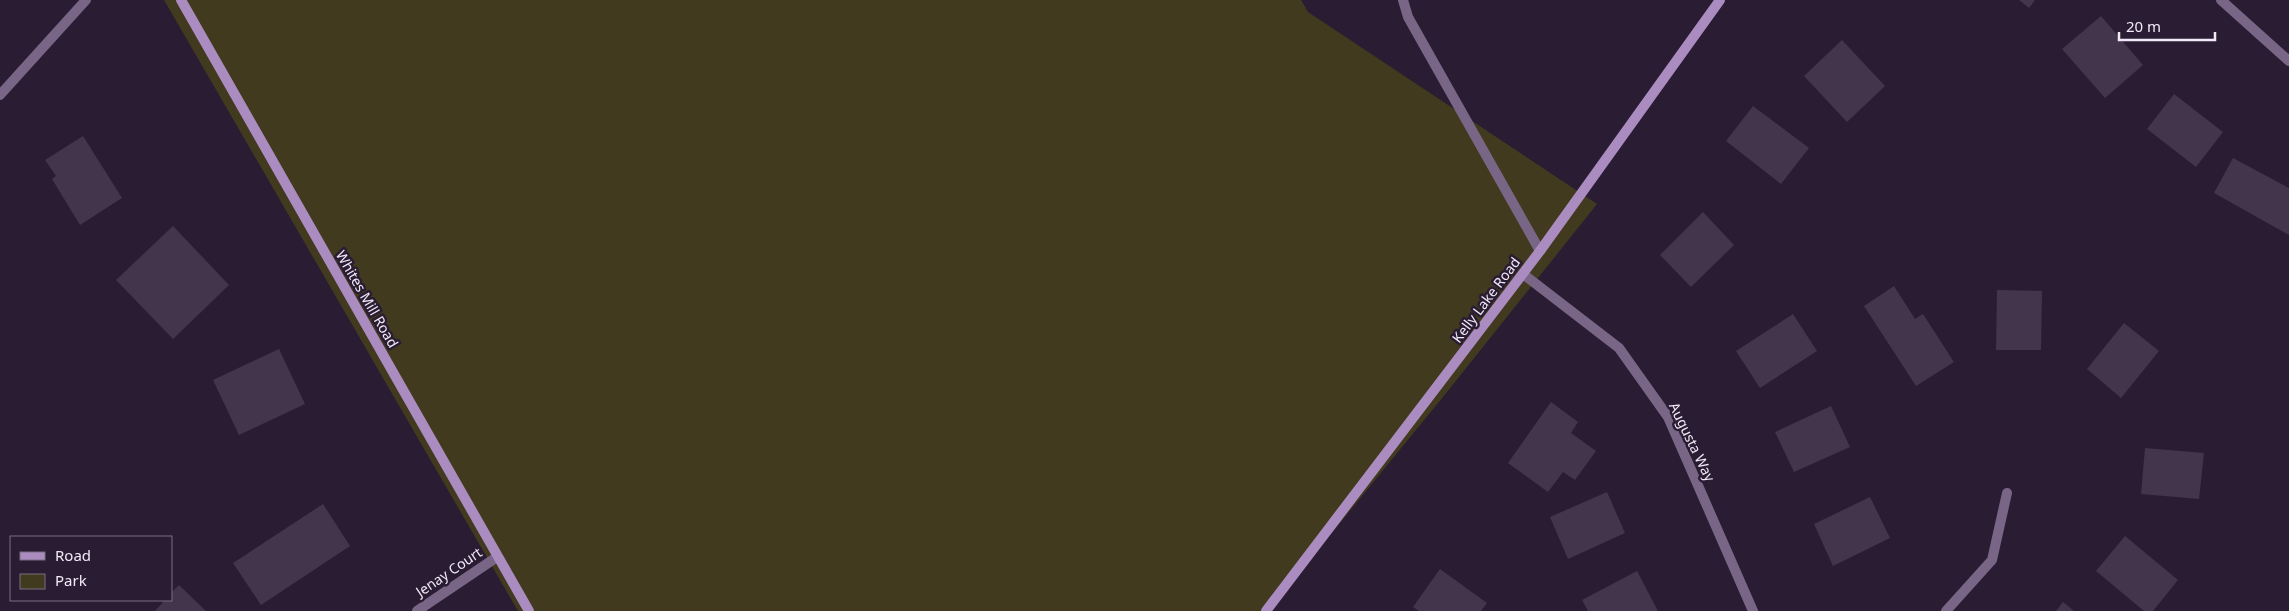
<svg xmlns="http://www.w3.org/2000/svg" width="2289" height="611" font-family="'Noto Sans',sans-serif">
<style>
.green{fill:#413a1e}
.building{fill:#43354c}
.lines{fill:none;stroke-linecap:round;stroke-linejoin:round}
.lane{stroke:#796687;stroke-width:10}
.street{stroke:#796687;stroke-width:10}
.secondary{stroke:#ab8cc1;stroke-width:10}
.labels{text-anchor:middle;stroke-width:5;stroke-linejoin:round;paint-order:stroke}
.street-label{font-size:14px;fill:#f2e9f8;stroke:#2a1d33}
</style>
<rect width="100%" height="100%" fill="#2a1d33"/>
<path class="green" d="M 164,0 L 1301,0 L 1308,12 L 1597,204 L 1447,392 L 1268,611 L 518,611 Z"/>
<path class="building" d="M 2019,0 L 2035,0 L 2029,8 Z
M 2101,16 L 2143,65 L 2105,98 L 2062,49 Z
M 1842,40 L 1885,86 L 1847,122 L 1804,76 Z
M 2174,94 L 2223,132 L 2196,167 L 2147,129 Z
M 1753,106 L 1809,148 L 1781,184 L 1726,141 Z
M 83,136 L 122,198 L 80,225 L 52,179 L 56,176 L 45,160 Z
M 2233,158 L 2289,188 L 2289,235 L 2214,193 Z
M 1703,212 L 1734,245 L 1691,287 L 1660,255 Z
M 173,226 L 229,285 L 173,339 L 116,280 Z
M 1894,286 L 1915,319 L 1923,314 L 1954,362 L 1916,386 L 1864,306 Z
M 1997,290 L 2042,291 L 2041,350 L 1996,350 Z
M 1793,314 L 1817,351 L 1760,388 L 1736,351 Z
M 2124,323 L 2159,351 L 2121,398 L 2087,369 Z
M 279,349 L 305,404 L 239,435 L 213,380 Z
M 1551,402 L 1578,422 L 1571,433 L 1596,451 L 1575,480 L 1563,472 L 1548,492 L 1508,463 Z
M 1831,406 L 1850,447 L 1794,472 L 1775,432 Z
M 2145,448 L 2204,453 L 2199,499 L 2141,494 Z
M 1607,492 L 1625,533 L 1568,559 L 1550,517 Z
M 1870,497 L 1890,538 L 1833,566 L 1814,524 Z
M 323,504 L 350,546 L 261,605 L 233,563 Z
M 2125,536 L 2178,580 L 2153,611 L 2144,611 L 2096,571 Z
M 1440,569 L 1487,603 L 1481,611 L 1419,611 L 1413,607 Z
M 1637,571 L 1658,611 L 1588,611 L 1582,600 Z
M 179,585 L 206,611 L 155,611 L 165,600 L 171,600 L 171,593 Z
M 2063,602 L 2074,611 L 2056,611 Z"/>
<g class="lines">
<path class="lane" d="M 1403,0 L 1408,17 L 1540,251"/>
<path class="street" d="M 2221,0 L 2289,61
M 0,95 L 86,0
M 1523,274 L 1619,348 L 1668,417 L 1753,611
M 417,611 L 497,557
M 1946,611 L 1992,560 L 2007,493"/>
<path class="secondary" d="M 181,0 L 529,611
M 1266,611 L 1540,251 L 1720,0"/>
</g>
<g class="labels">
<g class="street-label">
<text transform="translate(367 299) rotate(60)" y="5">Whites Mill Road</text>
<text transform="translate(1486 300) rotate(-53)" y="5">Kelly Lake Road</text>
<text transform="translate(1692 442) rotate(64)" y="5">Augusta Way</text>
<text transform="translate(449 572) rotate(-34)" y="5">Jenay Court</text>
</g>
</g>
<rect x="10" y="536" width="162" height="65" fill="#2a1d33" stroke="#7a6f82"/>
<rect x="20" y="552" width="25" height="8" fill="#ab8cc1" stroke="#7a6f82"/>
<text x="55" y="561" font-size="15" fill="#f2e9f8">Road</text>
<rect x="20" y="574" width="25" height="15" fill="#413a1e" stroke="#7a6f82"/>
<text x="55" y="586" font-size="15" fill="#f2e9f8">Park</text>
<path d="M2119 32v8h96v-8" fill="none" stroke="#f2e9f8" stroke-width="2.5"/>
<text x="2126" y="32" font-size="15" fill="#f2e9f8" stroke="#2a1d33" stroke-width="4" paint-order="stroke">20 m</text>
</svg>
